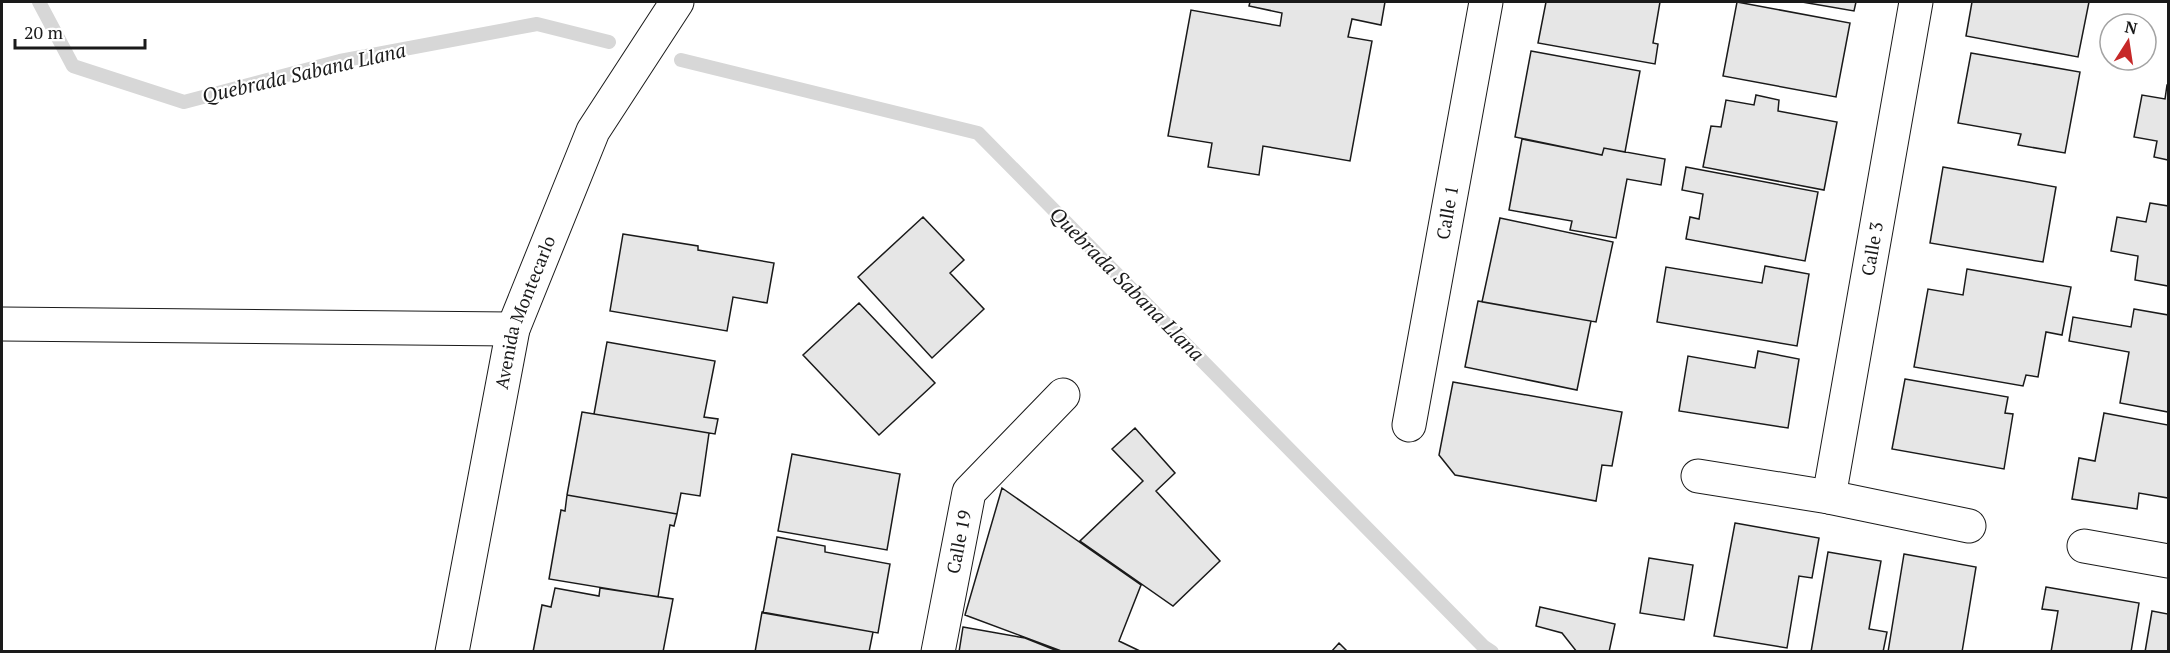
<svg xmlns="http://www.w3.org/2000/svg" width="2170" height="653" font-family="'PT Serif',serif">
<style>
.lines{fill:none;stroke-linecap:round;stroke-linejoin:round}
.stream{stroke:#d7d7d7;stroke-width:14}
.building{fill:#e6e6e6;stroke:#1a1a1a;stroke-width:1.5}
.minor-casing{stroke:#1a1a1a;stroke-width:35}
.minor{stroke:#fff;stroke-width:33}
.labels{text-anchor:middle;stroke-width:4.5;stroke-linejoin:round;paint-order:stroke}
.street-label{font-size:18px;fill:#1a1a1a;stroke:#fff}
.water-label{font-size:20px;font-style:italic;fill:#1a1a1a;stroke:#fff}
</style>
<rect width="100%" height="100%" fill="#fff"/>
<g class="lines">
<path class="stream" d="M 39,2 L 73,66 L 184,102 L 340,61 L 537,24 L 609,42
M 681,60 L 978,133 L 1483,646 L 1492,652"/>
</g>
<path class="building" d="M 1250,2 L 1385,2 L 1381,25 L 1352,19 L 1348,37 L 1372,41 L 1350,161 L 1263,146 L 1259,175 L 1208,167 L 1212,143 L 1168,136 L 1191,10 L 1280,26 L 1282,13 L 1249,6 Z
M 1546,2 L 1660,2 L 1653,43 L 1658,44 L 1655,64 L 1538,43 Z
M 1737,2 L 1850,23 L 1836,97 L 1723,76 Z
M 1802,2 L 1856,2 L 1854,11 Z
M 1972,2 L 2089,2 L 2078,57 L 1966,36 Z
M 1531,51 L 1640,71 L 1625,152 L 1604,148 L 1602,155 L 1515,137 Z
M 1971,53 L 2080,72 L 2065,153 L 2018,145 L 2021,134 L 1958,123 Z
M 2167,85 L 2168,85 L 2168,160 L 2154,157 L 2157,141 L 2134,137 L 2142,95 L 2165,99 Z
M 1756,95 L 1779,100 L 1778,111 L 1837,122 L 1824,190 L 1703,167 L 1711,126 L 1721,127 L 1726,100 L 1754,105 Z
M 1522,139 L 1602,155 L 1604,148 L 1665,159 L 1661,185 L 1627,179 L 1616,238 L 1570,230 L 1572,221 L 1509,210 Z
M 1686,167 L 1818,192 L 1805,261 L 1686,239 L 1690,217 L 1699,219 L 1703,194 L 1682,190 Z
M 1943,167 L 2056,187 L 2043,262 L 1930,243 Z
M 2150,203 L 2168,206 L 2168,286 L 2135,280 L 2138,256 L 2111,251 L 2117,217 L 2146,222 Z
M 923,217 L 964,260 L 950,273 L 984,309 L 932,358 L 858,277 Z
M 1500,218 L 1613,242 L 1596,322 L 1482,302 Z
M 623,234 L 698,246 L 698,250 L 774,263 L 767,303 L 733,297 L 727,331 L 610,311 Z
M 1765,266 L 1809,274 L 1797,346 L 1657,322 L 1666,267 L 1762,283 Z
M 1967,269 L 2071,287 L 2062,335 L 2046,332 L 2038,377 L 2026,375 L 2023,386 L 1914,367 L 1928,289 L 1963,295 Z
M 1478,301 L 1591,321 L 1577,390 L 1465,367 Z
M 859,303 L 935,383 L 879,435 L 803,355 Z
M 2134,309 L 2168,315 L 2168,412 L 2120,403 L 2129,352 L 2069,341 L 2073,317 L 2131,327 Z
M 607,342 L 715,361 L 704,417 L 718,419 L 715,434 L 594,414 Z
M 1758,351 L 1799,359 L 1788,428 L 1679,411 L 1688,356 L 1755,368 Z
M 1905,379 L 2008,397 L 2005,413 L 2013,414 L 2004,469 L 1892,449 Z
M 1453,382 L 1622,412 L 1612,466 L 1602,465 L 1596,501 L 1455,475 L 1439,455 Z
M 582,412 L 709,433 L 700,496 L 681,493 L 677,514 L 567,495 Z
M 2104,413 L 2168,425 L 2168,498 L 2139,493 L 2137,509 L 2072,499 L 2079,458 L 2095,461 Z
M 1135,428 L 1175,473 L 1156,491 L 1220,561 L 1173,606 L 1080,541 L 1143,481 L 1112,449 Z
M 792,454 L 900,474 L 887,550 L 778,531 Z
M 1002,488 L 1141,585 L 1119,641 L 1142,652 L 1064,652 L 965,615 Z
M 567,495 L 677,514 L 674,526 L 670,525 L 658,597 L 549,579 L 561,510 L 565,511 Z
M 1735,523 L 1819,538 L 1812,578 L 1799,576 L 1787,648 L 1714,636 Z
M 777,537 L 825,546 L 825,552 L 890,564 L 878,633 L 763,613 Z
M 1828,552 L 1881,561 L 1869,629 L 1887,632 L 1883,652 L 1811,652 Z
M 1904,554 L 1976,567 L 1962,652 L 1888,652 Z
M 1649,558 L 1693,565 L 1684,620 L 1640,613 Z
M 2046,587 L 2139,603 L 2131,652 L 2051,652 L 2058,611 L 2042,609 Z
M 555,588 L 599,596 L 600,588 L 673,599 L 663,652 L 533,652 L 542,605 L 551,607 Z
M 1540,607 L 1615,624 L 1609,652 L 1577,652 L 1562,633 L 1536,626 Z
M 2152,611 L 2168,614 L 2168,652 L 2145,652 Z
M 762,612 L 873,632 L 869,652 L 755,652 Z
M 963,627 L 1025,638 L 1060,652 L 959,652 Z
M 1339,643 L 1348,652 L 1331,652 Z"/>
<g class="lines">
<g class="minor-casing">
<g id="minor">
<path d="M 2,324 L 513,329"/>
<path id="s1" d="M 1409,425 L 1486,2"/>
<path d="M 1698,476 L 1829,497 L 1969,526"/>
<path id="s2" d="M 1829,497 L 1916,2"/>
<path d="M 2084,546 L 2168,561"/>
<path id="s3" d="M 452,652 L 513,329 L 593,131 L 677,2"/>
<path id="s4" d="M 938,652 L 969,492 L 1063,395"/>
</g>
</g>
<use href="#minor" class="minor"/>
</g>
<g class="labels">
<g class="street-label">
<text dy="6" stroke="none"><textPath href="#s1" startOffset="216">Calle 1</textPath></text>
<text dy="6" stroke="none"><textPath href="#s2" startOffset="252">Calle 3</textPath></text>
<text dy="6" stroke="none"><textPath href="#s3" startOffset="348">Avenida Montecarlo</textPath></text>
<text dy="6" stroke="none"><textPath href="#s4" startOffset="112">Calle 19</textPath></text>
</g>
<g class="water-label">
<text transform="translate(304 73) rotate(-13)" y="7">Quebrada Sabana Llana</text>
<text transform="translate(1127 284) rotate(45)" y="7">Quebrada Sabana Llana</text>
</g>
</g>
<rect width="2170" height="653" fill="none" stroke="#1a1a1a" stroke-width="6"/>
<g transform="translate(2128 42) rotate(12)"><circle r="28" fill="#ffffff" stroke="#a3a3a3" stroke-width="1.5"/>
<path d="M0-4.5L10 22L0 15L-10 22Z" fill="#c62828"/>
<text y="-9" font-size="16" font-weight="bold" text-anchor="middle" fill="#1a1a1a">N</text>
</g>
<path d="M15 39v9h130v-9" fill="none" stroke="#1a1a1a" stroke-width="3"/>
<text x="24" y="39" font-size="18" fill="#1a1a1a" stroke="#ffffff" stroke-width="4.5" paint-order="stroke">20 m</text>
</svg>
